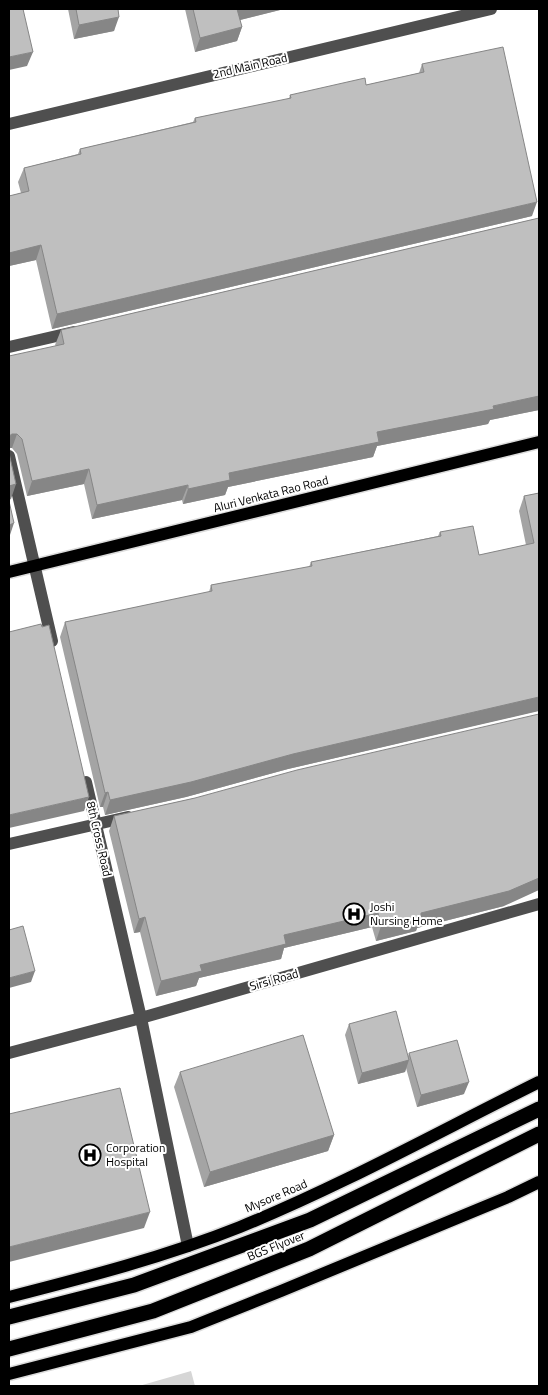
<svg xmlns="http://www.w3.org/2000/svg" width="548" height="1395" font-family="'Titillium Web',sans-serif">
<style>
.park{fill:#d6d6d6}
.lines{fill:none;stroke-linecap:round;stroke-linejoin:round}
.major-casing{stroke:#dbdbdb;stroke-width:15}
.highway-casing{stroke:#dbdbdb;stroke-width:18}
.minor{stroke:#4f4f4f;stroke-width:12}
.major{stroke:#000;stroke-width:12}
.highway{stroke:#000;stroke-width:15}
.wall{fill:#a4a4a4}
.shaded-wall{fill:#868686}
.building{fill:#bfbfbf;stroke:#868686}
.labels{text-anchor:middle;stroke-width:4;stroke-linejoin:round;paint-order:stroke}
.street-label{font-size:12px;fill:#000;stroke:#fff}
.poi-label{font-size:12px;fill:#000;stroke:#fff;text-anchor:start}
</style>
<rect width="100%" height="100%" fill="#fff"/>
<path class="park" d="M 191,1371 L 195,1386 L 139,1386 Z"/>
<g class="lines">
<g class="major-casing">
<path id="major" d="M 9,572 L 539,442
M 9,1297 C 87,1277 165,1257 240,1227 C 343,1185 440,1131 539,1082
M 9,1374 L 191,1327 L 281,1291 L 508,1197 L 539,1182"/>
</g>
<g class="highway-casing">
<path id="highway" d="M 9,1317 L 134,1285 L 310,1220 L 539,1109
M 9,1349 L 153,1311 L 309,1249 L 539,1134"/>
</g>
<path class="minor" d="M 9,124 L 491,9
M 9,347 L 74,332
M 9,456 L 52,641
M 86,782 L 141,1018 L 188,1246
M 9,844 L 128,817
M 9,1053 L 141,1018 L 539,904"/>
<use href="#major" class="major"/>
<use href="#highway" class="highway"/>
</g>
<path class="wall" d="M 68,9 L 118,9 L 114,31 L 74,39 Z
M 185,9 L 284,9 L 240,20 L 242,27 L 237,41 L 195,52 Z
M 422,64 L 532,216 L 52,329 L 36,260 L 9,266 L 9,196 L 21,193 L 18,182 L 24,168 L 78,154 L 80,149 L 193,122 L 195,118 L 289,99 L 290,95 L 366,85 L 419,73 Z
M 539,218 L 539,410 L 490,420 L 488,424 L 377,446 L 373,457 L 228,487 L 225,495 L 183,504 L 182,500 L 92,519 L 84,484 L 27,496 L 17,454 L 12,448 L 9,448 L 56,346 L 55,345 L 61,330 Z
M 539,493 L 537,711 L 288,769 L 186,797 L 105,815 L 103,807 L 100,807 L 60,637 L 65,622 L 209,592 L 211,585 L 309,567 L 311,562 L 438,536 L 440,532 L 479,555 L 526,545 L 519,511 L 524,496 Z
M 195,798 L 504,906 L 417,928 L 416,931 L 376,941 L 372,927 L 284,948 L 281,959 L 199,978 L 196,986 L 156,996 L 140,932 L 134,933 L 109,831 L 114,816 Z
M 349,1024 L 408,1056 L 409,1053 L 464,1094 L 417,1107 L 406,1068 L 405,1072 L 358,1084 L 345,1035 Z
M 180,1072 L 334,1135 L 328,1151 L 204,1187 L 174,1087 Z"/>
<path class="shaded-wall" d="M 237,9 L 284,9 L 232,22 Z
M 119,17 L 114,31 L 74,39 L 79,25 Z
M 242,27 L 237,41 L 195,52 L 200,38 Z
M 33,52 L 27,66 L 9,70 L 9,57 Z
M 537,202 L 532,216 L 52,329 L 57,314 Z
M 41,245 L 36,260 L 9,266 L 9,253 Z
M 539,396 L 539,410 L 490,420 L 488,424 L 377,446 L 373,457 L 228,487 L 225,495 L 183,504 L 188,489 L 229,473 L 377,432 Z
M 12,434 L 17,434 L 12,448 L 9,448 L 9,436 Z
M 89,469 L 84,484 L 27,496 L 32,481 Z
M 16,484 L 11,499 L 9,500 L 9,486 Z
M 188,485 L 182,500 L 92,519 L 97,505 Z
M 14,523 L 9,538 L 9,525 Z
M 539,697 L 539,711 L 288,769 L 186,797 L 105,815 L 110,800 L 293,754 Z
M 108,792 L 103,807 L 100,807 L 105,793 Z
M 89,797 L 84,811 L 9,828 L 9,815 Z
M 539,878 L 539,890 L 504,906 L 417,928 L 416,931 L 376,941 L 381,926 L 421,913 Z
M 378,913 L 372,927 L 284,948 L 281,959 L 199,978 L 196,986 L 156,996 L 161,981 L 200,965 L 284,935 Z
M 145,917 L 140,932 L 134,933 L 139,919 Z
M 35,971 L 31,982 L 9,988 L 9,978 Z
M 409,1060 L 405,1072 L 358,1084 L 362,1073 Z
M 469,1082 L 464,1094 L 417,1107 L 421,1095 Z
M 334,1135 L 328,1151 L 204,1187 L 210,1172 Z
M 150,1212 L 144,1228 L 9,1262 L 9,1247 Z"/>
<path class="building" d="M 9,9 L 23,9 L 33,52 L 9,57 Z
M 76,9 L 118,9 L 119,17 L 79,25 Z
M 193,9 L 237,9 L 242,27 L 200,38 Z
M 503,47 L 537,202 L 57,314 L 41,245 L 9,253 L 9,196 L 29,191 L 24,168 L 81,154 L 80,149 L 196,122 L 195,118 L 291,98 L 290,95 L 365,78 L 366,85 L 424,72 L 422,64 Z
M 539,218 L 539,396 L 493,406 L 494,409 L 377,432 L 379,442 L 229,473 L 230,480 L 188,489 L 188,485 L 97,505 L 89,469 L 32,481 L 22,439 L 17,434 L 12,434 L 9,436 L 9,356 L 64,344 L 61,330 Z
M 9,453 L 16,484 L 9,486 Z
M 539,493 L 539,697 L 293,754 L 191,782 L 110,800 L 108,792 L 105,793 L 65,622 L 212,591 L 211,585 L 312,566 L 311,562 L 441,536 L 440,532 L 473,526 L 479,555 L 534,543 L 524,496 Z
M 9,501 L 14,523 L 9,525 Z
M 41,624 L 42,627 L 49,625 L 89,797 L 9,815 L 9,632 Z
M 539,714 L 539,878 L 509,891 L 421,913 L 421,916 L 381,926 L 378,913 L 284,935 L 286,944 L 200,965 L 202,971 L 161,981 L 145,917 L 139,919 L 114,816 L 195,798 L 297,770 Z
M 23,926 L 35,971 L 9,978 L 9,930 Z
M 396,1011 L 409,1060 L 362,1073 L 349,1024 Z
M 303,1035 L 334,1135 L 210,1172 L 180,1072 Z
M 457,1040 L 469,1082 L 421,1095 L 409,1053 Z
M 120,1088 L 150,1212 L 9,1247 L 9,1114 Z"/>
<defs>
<g id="hospital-ring" transform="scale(1.125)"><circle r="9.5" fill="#fff" stroke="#000" stroke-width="1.5"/><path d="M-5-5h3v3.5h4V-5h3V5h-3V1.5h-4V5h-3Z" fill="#000"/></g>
</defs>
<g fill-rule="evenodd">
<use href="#hospital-ring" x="354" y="914"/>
<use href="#hospital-ring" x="90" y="1155"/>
</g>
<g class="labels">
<g class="street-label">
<text transform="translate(250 66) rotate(-13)" y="4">2nd Main Road</text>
<text transform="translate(271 494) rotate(-14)" y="4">Aluri Venkata Rao Road</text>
<text transform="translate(99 839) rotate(77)" y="4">8th Cross Road</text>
<text transform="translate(274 980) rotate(-16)" y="4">Sirsi Road</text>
<text transform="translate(276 1196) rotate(-23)" y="4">Mysore Road</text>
<text transform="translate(276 1246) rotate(-22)" y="4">BGS Flyover</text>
</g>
<g class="poi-label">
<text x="370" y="911">Joshi<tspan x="370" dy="14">Nursing Home</tspan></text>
<text x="106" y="1152">Corporation<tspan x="106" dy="14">Hospital</tspan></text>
</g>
</g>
<rect width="548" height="1395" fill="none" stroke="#000000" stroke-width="20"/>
</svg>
